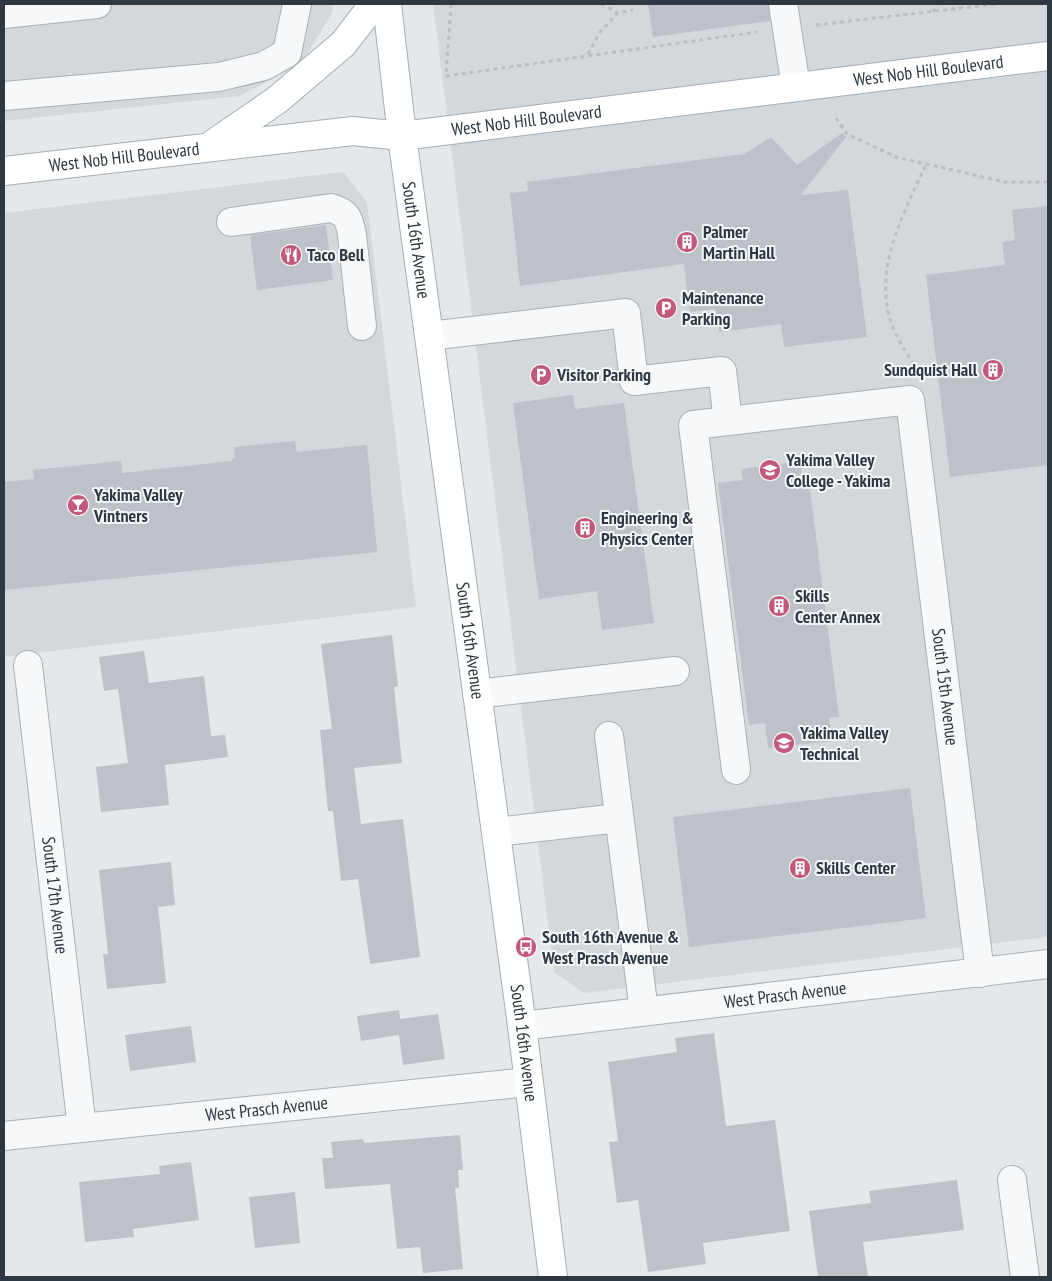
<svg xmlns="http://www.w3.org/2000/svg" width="1052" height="1281" font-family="'PT Sans Narrow',sans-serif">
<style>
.built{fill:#d3d8dc}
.building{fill:#bcc2c7}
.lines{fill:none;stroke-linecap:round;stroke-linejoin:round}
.minor-casing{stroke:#aab0b5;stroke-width:30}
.major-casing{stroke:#a5aeb5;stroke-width:30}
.path{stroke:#bbbec2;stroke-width:3;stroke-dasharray:4 4;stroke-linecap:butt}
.minor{stroke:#f7f8f9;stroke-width:28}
.major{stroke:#fff;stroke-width:28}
.labels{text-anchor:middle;stroke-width:4;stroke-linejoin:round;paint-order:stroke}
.street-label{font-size:18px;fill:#2e3842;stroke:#f4f7f8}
.poi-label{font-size:18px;font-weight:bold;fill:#2e3842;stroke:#f4f7f8;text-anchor:start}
</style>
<rect width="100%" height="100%" fill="#e4e8eb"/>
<path class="built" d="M 4,4 L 333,4 L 332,13 L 301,64 L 240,96 L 4,121 Z
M 433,4 L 1048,4 L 1048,937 L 584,993 L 554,972 Z
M 343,172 L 367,202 L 416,607 L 4,657 L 4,213 Z"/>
<path class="building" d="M 648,4 L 768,4 L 770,21 L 653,37 Z
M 842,133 L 846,137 L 801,195 L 848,190 L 867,337 L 784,347 L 781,324 L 719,332 L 715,309 L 690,312 L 684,264 L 520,286 L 510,193 L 528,191 L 527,182 L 744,154 L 771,137 L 797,165 Z
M 1048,206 L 1048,465 L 950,477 L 926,275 L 1005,265 L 1002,242 L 1015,240 L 1012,210 Z
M 326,225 L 333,280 L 257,290 L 250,235 Z
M 573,395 L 575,409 L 624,403 L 654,623 L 602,630 L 597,591 L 539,599 L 513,403 Z
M 295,441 L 297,452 L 367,445 L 377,552 L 4,590 L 4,482 L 34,479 L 33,470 L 121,461 L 122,473 L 232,461 L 232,459 L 235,458 L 234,447 Z
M 801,461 L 802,474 L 808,473 L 839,717 L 829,718 L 832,741 L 768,748 L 765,723 L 749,725 L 718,483 L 743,480 L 741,469 Z
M 392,635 L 398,686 L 394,687 L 402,763 L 354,768 L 361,824 L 403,819 L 420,957 L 370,964 L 358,879 L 341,881 L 333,811 L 328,811 L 320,730 L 332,729 L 321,644 Z
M 144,651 L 149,683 L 204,676 L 211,736 L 225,735 L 228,757 L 165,765 L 169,805 L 101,812 L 96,767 L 128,763 L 118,689 L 104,691 L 99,657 Z
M 910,788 L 926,918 L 689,947 L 673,817 Z
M 171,862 L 175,905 L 158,907 L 166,983 L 107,989 L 103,954 L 108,954 L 99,870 Z
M 399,1010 L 400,1019 L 438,1014 L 445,1059 L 403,1065 L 399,1035 L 361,1041 L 357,1016 Z
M 191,1026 L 196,1062 L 130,1071 L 125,1035 Z
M 714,1033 L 726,1126 L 775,1120 L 790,1231 L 703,1243 L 706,1264 L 648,1272 L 638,1200 L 617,1203 L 609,1142 L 618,1141 L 608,1062 L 677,1052 L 675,1038 Z
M 460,1135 L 463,1170 L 458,1170 L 459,1188 L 455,1188 L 463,1269 L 423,1273 L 420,1247 L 397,1249 L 390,1184 L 325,1189 L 322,1158 L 333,1158 L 331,1142 L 363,1139 L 364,1143 Z
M 191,1162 L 199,1220 L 133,1229 L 134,1237 L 85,1242 L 79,1182 L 160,1174 L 159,1166 Z
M 957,1180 L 964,1230 L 863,1242 L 868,1277 L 818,1277 L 809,1211 L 871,1203 L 869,1191 Z
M 295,1192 L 300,1243 L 255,1248 L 249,1197 Z"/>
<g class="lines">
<g class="minor-casing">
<g id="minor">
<path d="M 783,4 L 796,87"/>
<path d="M 4,14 L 97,4"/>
<path d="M 4,96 L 219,77 L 264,66 L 287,53 L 297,4"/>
<path d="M 231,222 L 331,208 C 348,213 349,219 352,235 L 362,326"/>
<path id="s1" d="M 429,336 L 626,313 L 634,381 L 722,371 L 728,421 L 910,400 L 980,973"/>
<path d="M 728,421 L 693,425 L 736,770"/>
<path id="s2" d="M 28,665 L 82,1128"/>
<path d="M 477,694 L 675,671"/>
<path d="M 609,736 L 644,1011"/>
<path d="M 496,832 L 619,818"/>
<path id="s3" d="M 522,1026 L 1048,964"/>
<path id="s4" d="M 4,1136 L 528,1082"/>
<path d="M 1012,1180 L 1025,1277"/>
</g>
</g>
<g class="major-casing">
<g id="major">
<path id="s5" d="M 387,4 L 402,136 L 522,1026 L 553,1277"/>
<path d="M 210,146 L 277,100 L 343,44 L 374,4"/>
<path id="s6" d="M 4,171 L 353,131 L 402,136 L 1048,56"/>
</g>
</g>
<path class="path" d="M 451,4 L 446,76 L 757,32
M 601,4 L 618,13 L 633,10
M 933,12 L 938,4
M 816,25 L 996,4
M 588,54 L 600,32 L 618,13
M 836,118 L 847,134 L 896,157 L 1005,182 L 1048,182
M 914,372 L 915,367 C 908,355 900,343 894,330 C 870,272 903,216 926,164"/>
<use href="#minor" class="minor"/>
<use href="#major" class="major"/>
</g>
<defs>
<g id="building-disc" transform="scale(1.125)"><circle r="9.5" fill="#c2587a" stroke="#f4f7f8"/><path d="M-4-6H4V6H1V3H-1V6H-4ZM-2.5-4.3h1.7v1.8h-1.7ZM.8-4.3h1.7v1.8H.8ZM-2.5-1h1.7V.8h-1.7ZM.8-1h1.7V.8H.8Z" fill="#fff"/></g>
<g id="restaurant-disc" transform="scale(1.125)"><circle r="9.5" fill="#c2587a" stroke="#f4f7f8"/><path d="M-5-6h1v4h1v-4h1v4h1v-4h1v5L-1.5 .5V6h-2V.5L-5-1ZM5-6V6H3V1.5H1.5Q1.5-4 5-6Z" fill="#fff"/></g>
<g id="parking-disc" transform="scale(1.125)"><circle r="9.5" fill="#c2587a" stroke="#f4f7f8"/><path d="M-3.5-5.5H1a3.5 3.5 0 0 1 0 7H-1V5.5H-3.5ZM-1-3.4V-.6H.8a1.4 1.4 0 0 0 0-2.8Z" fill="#fff"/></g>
<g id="university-disc" transform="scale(1.125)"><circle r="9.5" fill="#c2587a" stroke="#f4f7f8"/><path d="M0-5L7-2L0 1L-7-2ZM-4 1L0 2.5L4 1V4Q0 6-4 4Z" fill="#fff"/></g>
<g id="bar-disc" transform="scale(1.125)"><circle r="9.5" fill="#c2587a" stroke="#f4f7f8"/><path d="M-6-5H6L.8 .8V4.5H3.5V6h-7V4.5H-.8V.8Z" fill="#fff"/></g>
<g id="school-disc" transform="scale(1.125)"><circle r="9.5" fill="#c2587a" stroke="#f4f7f8"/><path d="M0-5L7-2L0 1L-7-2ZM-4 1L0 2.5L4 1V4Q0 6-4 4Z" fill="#fff"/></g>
<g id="bus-disc" transform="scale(1.125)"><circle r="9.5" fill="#c2587a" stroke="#f4f7f8"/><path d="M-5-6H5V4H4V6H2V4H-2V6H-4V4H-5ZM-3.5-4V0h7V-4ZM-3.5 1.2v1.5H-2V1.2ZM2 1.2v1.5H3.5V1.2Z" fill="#fff"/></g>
</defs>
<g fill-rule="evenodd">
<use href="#building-disc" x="687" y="242"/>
<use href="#restaurant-disc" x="291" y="255"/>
<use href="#parking-disc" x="666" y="308"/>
<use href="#building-disc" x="993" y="370"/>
<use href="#parking-disc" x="541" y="375"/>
<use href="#university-disc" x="770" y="470"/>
<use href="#bar-disc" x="78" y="505"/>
<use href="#building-disc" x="585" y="528"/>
<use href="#building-disc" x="779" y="606"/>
<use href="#school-disc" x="784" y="743"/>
<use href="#building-disc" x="800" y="868"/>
<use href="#bus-disc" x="526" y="947"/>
</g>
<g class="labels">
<g class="street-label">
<text dy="6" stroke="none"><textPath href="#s6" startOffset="931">West Nob Hill Boulevard</textPath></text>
<text dy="6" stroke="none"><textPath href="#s6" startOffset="526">West Nob Hill Boulevard</textPath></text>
<text dy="6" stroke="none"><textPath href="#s6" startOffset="121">West Nob Hill Boulevard</textPath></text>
<text dy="6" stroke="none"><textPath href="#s5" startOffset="238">South 16th Avenue</textPath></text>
<text dy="6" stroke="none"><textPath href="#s5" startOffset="642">South 16th Avenue</textPath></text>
<text dy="6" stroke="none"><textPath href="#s1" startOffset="878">South 15th Avenue</textPath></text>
<text dy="6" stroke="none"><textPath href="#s2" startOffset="232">South 17th Avenue</textPath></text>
<text dy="6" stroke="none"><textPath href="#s3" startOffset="265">West Prasch Avenue</textPath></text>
<text dy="6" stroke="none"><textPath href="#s5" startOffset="1048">South 16th Avenue</textPath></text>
<text dy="6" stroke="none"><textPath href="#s4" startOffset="264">West Prasch Avenue</textPath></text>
</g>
<g class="poi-label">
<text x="703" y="238">Palmer<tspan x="703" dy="21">Martin Hall</tspan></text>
<text x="307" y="261">Taco Bell</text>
<text x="682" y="304">Maintenance<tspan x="682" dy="21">Parking</tspan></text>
<text x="977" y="376" text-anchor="end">Sundquist Hall</text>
<text x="557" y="381">Visitor Parking</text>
<text x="786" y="466">Yakima Valley<tspan x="786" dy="21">College - Yakima</tspan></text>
<text x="94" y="501">Yakima Valley<tspan x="94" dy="21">Vintners</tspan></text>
<text x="601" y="524">Engineering &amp;<tspan x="601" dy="21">Physics Center</tspan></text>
<text x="795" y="602">Skills<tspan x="795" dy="21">Center Annex</tspan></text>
<text x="800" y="739">Yakima Valley<tspan x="800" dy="21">Technical</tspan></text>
<text x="816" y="874">Skills Center</text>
<text x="542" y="943">South 16th Avenue &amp;<tspan x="542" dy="21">West Prasch Avenue</tspan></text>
</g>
</g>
<rect width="1052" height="1281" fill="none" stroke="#2e3842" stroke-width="10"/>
</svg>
